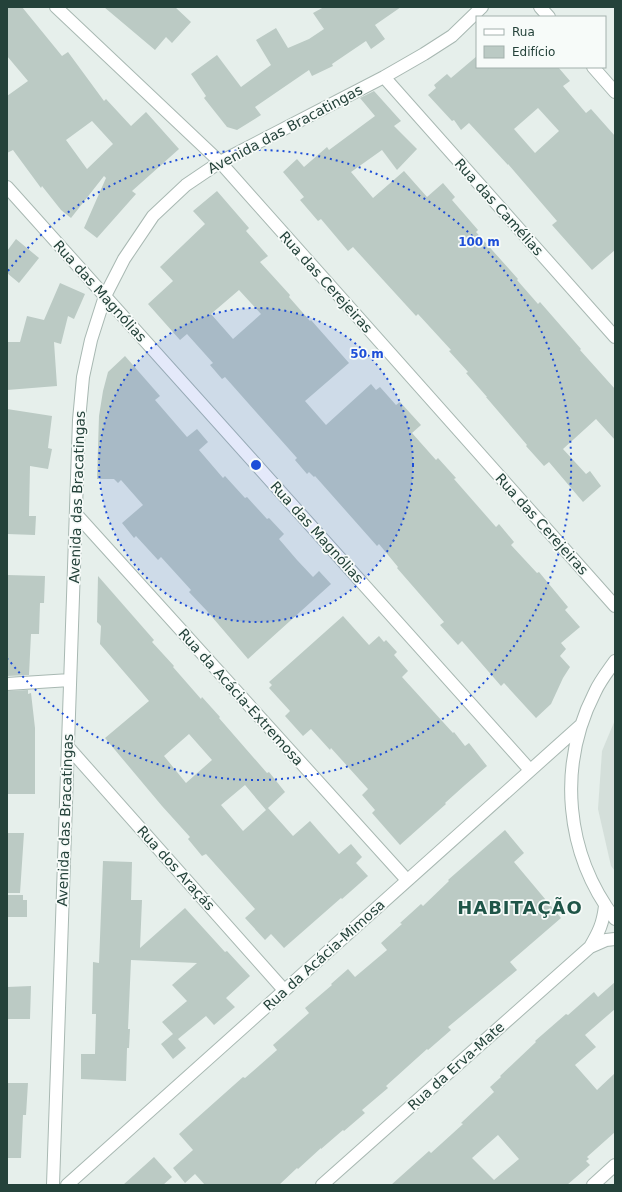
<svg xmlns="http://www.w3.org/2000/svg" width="622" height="1192" font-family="'DejaVu Sans',sans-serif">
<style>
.built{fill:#d4dfda}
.building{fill:#bbcac4;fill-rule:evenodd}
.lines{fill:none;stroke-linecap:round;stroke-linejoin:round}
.minor-casing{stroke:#a8b8b2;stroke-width:14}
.minor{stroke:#fff;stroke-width:12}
.ring{fill:none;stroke:#1d4ed8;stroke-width:2;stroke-dasharray:2 4}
.labels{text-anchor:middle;stroke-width:3.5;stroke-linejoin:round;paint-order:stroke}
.street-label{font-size:14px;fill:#24423a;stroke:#f7fbf9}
.district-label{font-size:18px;font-weight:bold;letter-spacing:1px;fill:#1f5548;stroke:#f7fbf9}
.centre{fill:#1d4ed8;stroke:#f7fbf9;stroke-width:2}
.ring-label{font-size:12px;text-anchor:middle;font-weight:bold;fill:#1d4ed8;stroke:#f7fbf9;stroke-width:3.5;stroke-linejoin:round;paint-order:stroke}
</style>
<rect width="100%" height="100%" fill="#e6efeb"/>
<path class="built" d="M 615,720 L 615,871 L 611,866 L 598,809 L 602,751 Z"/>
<path class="building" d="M 7,7 L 22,7 L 62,56 L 68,52 L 104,101 L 106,99 L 131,126 L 146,112 L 179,149 L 132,191 L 136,194 L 97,238 L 84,228 L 106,178 L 104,176 L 71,218 L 61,210 L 42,186 L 41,188 L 13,150 L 7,153 L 7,96 L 28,81 L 7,56 ZM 92,121 L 113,144 L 87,169 L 66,140 Z
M 104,7 L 175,7 L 191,22 L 172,43 L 166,37 L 155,50 Z
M 324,7 L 401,7 L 375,25 L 385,39 L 371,49 L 366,41 L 332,64 L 333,66 L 312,76 L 309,70 L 255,107 L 261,115 L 237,130 L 227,127 L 204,98 L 206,96 L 191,74 L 217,55 L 241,87 L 271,65 L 256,40 L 276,28 L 288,48 L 309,39 L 324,29 L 313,13 Z
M 477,56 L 477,67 L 558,67 L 570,81 L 563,86 L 586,113 L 591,109 L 615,136 L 615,250 L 592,270 L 552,225 L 557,221 L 508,164 L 508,165 L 469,123 L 461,130 L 454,120 L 452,121 L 428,95 L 436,88 L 434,85 L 447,74 L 451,78 ZM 538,108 L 559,131 L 535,153 L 514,129 Z
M 374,91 L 401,121 L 394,126 L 417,149 L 397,170 L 382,150 L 351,172 L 373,198 L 404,171 L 427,197 L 443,183 L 455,197 L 452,200 L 478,230 L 476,232 L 518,279 L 517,280 L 538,304 L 540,302 L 581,349 L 580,350 L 615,389 L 615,440 L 596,419 L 563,449 L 586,474 L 590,471 L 601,486 L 583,502 L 549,462 L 544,466 L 526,446 L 527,445 L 486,397 L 487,397 L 466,373 L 468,372 L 449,351 L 451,350 L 418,314 L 416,316 L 353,247 L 348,251 L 321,219 L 318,221 L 300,200 L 304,197 L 283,172 L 297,159 L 304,167 L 327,147 L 329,150 L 375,116 L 360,98 Z
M 217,191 L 249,228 L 246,231 L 268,256 L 260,262 L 290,295 L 289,297 L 310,321 L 311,320 L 349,363 L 305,401 L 326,425 L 371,384 L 376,390 L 380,387 L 396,405 L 400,402 L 421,425 L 412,433 L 436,460 L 438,458 L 456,478 L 454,479 L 496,527 L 499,524 L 514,542 L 511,545 L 537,573 L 539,572 L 568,607 L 565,610 L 580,627 L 561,643 L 566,649 L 560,656 L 570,667 L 563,678 L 551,704 L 536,718 L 504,683 L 501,686 L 462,641 L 458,645 L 440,625 L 444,622 L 397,568 L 398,567 L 379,544 L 377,546 L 315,476 L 314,477 L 309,472 L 307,474 L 295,460 L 297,458 L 225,377 L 222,379 L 210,365 L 213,363 L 187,334 L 180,340 L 148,304 L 173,281 L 160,267 L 205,224 L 193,211 ZM 239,290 L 261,314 L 233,339 L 211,314 Z
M 16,239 L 39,258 L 19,283 L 7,273 L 7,251 Z
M 60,283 L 85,294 L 74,319 L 68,316 L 61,344 L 54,342 L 57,386 L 7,390 L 7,342 L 20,342 L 27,316 L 44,320 Z
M 125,356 L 160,396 L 155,400 L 187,437 L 197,429 L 208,442 L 199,450 L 223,478 L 225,476 L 245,498 L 247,497 L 267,519 L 269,518 L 284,534 L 279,539 L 297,560 L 313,577 L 319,571 L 331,584 L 248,659 L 207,611 L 189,592 L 191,590 L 161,557 L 158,560 L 136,536 L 134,538 L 122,523 L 143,505 L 121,480 L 118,483 L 114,479 L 97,479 L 99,416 L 103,391 L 108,372 Z
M 7,409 L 52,416 L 48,448 L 52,449 L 48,469 L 30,466 L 29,516 L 36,516 L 35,535 L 7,534 Z
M 7,575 L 45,576 L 44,603 L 40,603 L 39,634 L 31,634 L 29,675 L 7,676 Z
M 98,576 L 154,640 L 152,642 L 174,666 L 173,667 L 201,699 L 202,697 L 220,717 L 219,718 L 267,773 L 269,772 L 285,792 L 268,808 L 293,836 L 310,821 L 339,854 L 351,844 L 362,857 L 356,863 L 368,876 L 342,899 L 341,898 L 284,948 L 271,934 L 265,940 L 245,918 L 255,909 L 206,854 L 202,856 L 188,839 L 190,837 L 162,806 L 105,738 L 149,701 L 100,644 L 101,626 L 97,622 ZM 189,734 L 212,760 L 186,783 L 164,756 ZM 245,785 L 266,810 L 243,831 L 221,805 Z
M 343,616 L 369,645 L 379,636 L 384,642 L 386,640 L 397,652 L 394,655 L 408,671 L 402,677 L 453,733 L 454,732 L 465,746 L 469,743 L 487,766 L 465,785 L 445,803 L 446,804 L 400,845 L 372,813 L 375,810 L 362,795 L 368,789 L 331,748 L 330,750 L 311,729 L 303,736 L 285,716 L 290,711 L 269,688 L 272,685 L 269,682 Z
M 28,690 L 28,694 L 31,693 L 35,728 L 35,794 L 7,794 L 7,691 Z
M 505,830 L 524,853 L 514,862 L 561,918 L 510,962 L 517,970 L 448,1027 L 451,1030 L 428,1050 L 427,1049 L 386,1086 L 388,1088 L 362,1110 L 365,1113 L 344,1131 L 343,1130 L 321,1149 L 321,1148 L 298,1169 L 297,1168 L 279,1185 L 205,1185 L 195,1174 L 185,1183 L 173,1168 L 193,1150 L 179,1134 L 243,1077 L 245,1078 L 277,1050 L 273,1045 L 309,1013 L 305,1008 L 332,985 L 331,984 L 348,969 L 355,977 L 387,950 L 381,943 L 402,924 L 400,923 L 421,904 L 423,906 L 449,881 L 448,880 Z
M 7,833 L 24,833 L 20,893 L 7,893 Z
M 103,861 L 132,862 L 131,900 L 142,900 L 140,948 L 185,908 L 225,952 L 227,951 L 250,976 L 226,998 L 235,1007 L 214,1025 L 206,1016 L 178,1039 L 186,1048 L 173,1059 L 161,1044 L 173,1034 L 162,1022 L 187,1001 L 172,985 L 197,963 L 131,960 L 128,1029 L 130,1029 L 129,1048 L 127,1048 L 126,1081 L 81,1079 L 81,1054 L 95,1054 L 96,1014 L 92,1014 L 93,962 L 99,963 Z
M 7,895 L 23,895 L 23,900 L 27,900 L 27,917 L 7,917 Z
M 615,982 L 615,1009 L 585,1035 L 596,1047 L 575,1065 L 597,1090 L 615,1073 L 615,1132 L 587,1157 L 589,1159 L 586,1161 L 590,1165 L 567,1185 L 391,1185 L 429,1151 L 431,1153 L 463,1124 L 461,1123 L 494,1092 L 490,1087 L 501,1077 L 500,1076 L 536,1042 L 535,1041 L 566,1014 L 568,1015 L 594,992 L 598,997 ZM 498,1135 L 519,1159 L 494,1180 L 472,1158 Z
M 31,986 L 30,1019 L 7,1019 L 7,987 Z
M 7,1083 L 28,1083 L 26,1115 L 23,1115 L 21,1158 L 7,1158 Z
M 154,1157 L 172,1177 L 163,1185 L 123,1185 Z"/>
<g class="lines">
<g class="minor-casing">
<path id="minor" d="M 56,7 L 220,162 L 615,606
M 540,7 L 549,17
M 593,67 L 615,92
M 384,77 L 615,337
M 7,187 L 530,770
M 76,514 L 407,880
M 615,661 C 608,671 600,681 595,692 C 557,766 565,853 615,919
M 7,684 L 70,680
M 68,747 L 284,990
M 590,947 L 606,940 L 615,939
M 53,1185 L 79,420 L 83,377 L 91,340 L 105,296 L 124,259 L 153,216 L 186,185 L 220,162 L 384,77 L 424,54 L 452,36 L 482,7
M 67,1185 L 581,725
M 322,1185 L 590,947 C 599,932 603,923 605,906
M 593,1185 L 615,1165"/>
</g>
<use href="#minor" class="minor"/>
</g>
<circle cx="256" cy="465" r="157" fill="#1d4ed8" fill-opacity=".12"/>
<g class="ring">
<circle cx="256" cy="465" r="157"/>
<path d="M8 271A315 315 0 1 1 8 659"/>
</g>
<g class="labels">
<g class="street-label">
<text transform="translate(285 129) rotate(-28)" y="5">Avenida das Bracatingas</text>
<text transform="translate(499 207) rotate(48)" y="5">Rua das Camélias</text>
<text transform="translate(326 282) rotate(48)" y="5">Rua das Cerejeiras</text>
<text transform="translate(100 291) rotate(48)" y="5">Rua das Magnólias</text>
<text transform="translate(77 497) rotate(-88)" y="5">Avenida das Bracatingas</text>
<text transform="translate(542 524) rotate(48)" y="5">Rua das Cerejeiras</text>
<text transform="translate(317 532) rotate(48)" y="5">Rua das Magnólias</text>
<text transform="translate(241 697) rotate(48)" y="5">Rua da Acácia-Extremosa</text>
<text transform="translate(65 820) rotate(-88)" y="5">Avenida das Bracatingas</text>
<text transform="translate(176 868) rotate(48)" y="5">Rua dos Araçás</text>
<text transform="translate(324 955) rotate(-42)" y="5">Rua da Acácia-Mimosa</text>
<text transform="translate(456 1066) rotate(-42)" y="5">Rua da Erva-Mate</text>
</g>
<g class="district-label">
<text x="520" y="914">HABITAÇÃO</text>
</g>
</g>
<circle cx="256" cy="465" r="6" class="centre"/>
<g class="ring-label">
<text x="479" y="246">100 m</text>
<text x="367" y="358">50 m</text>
</g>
<rect width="622" height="1192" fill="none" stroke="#24423a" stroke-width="16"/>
<rect x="476" y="16" width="130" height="52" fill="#f7fbf9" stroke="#a3b1ad"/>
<rect x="484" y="29" width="20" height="6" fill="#ffffff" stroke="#a3b1ad"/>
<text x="512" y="36" font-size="12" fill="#24423a">Rua</text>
<rect x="484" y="46" width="20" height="12" fill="#bbcac4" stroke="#a3b1ad"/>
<text x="512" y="56" font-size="12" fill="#24423a">Edifício</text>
</svg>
